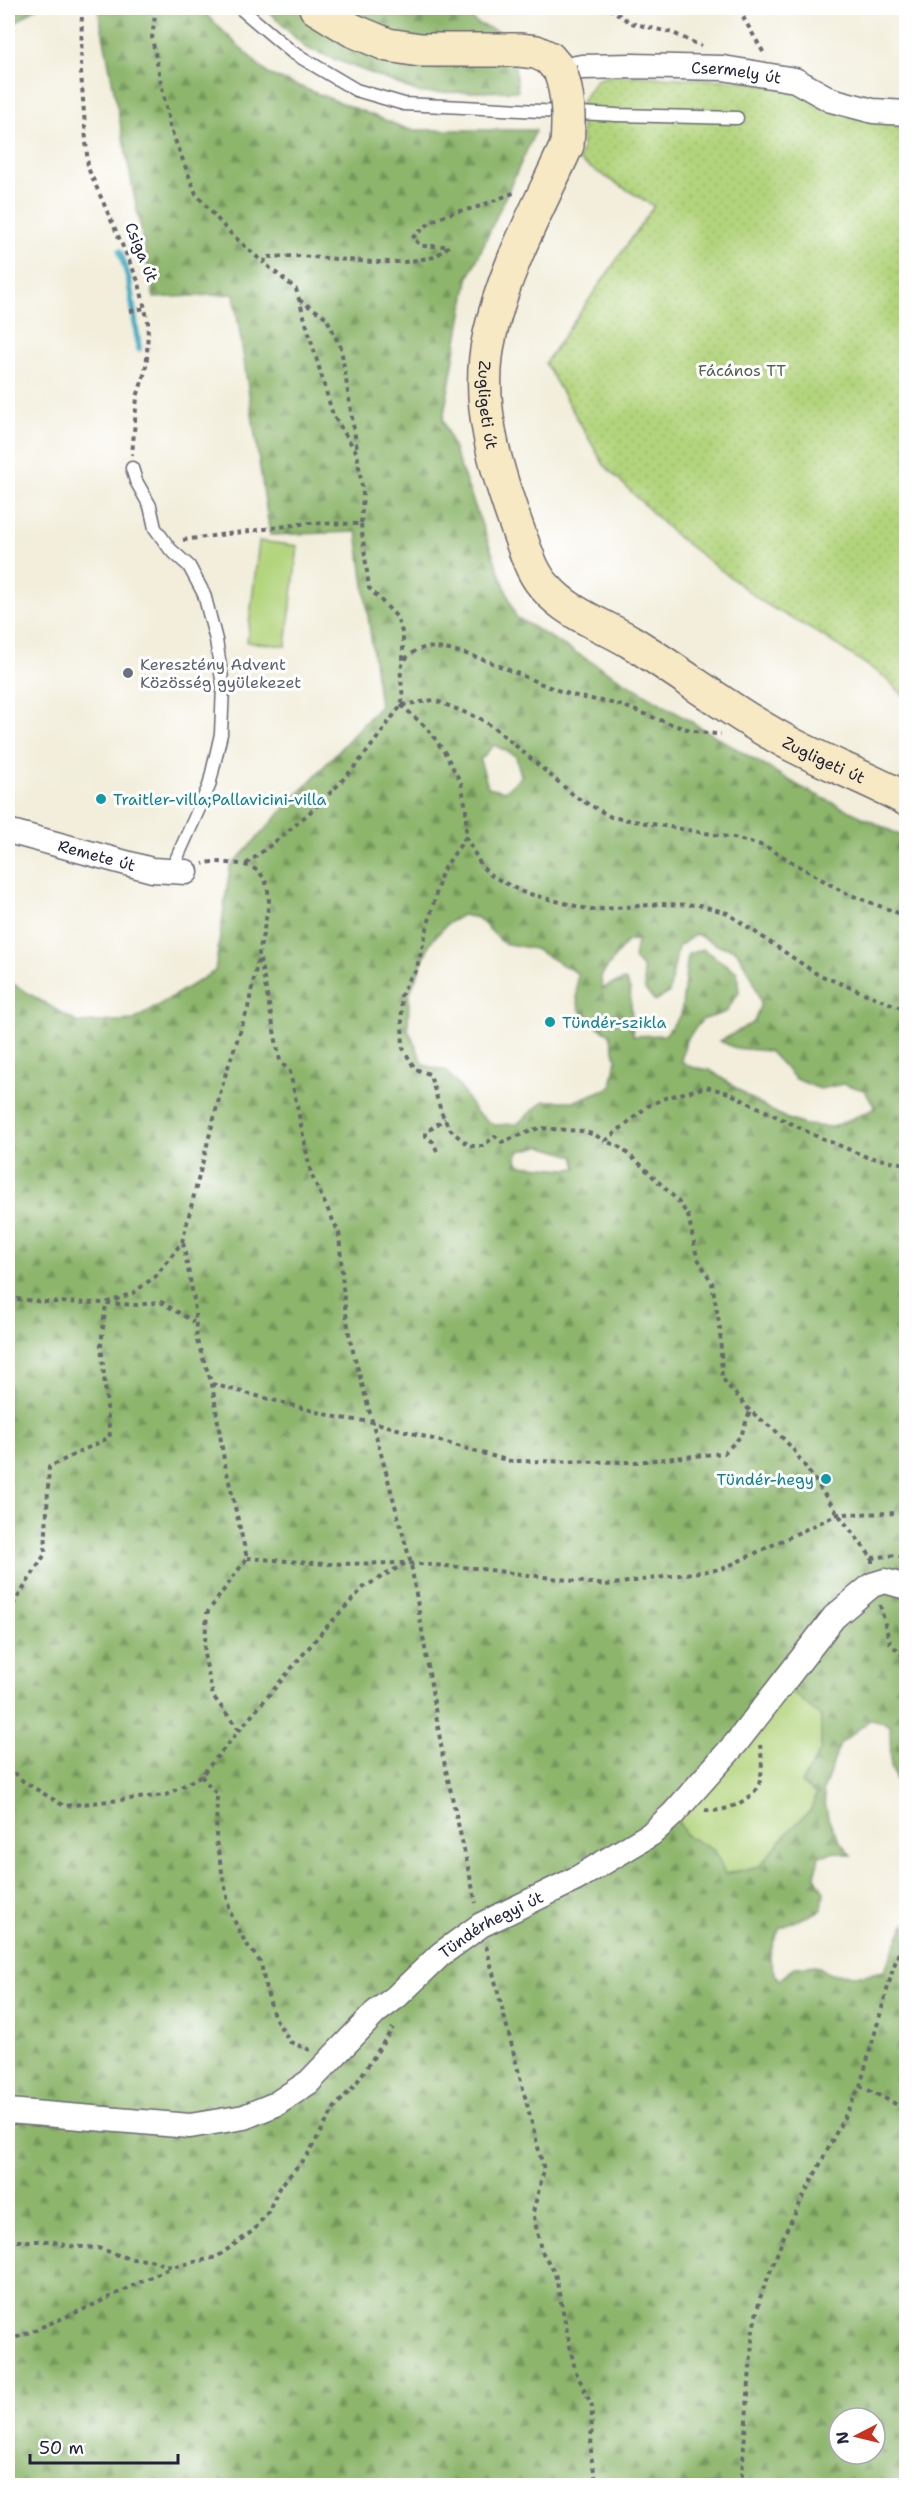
<svg xmlns="http://www.w3.org/2000/svg" width="914" height="2493" font-family="'Shantell Sans',sans-serif">
<style>
.grass{fill:#b2d47c;stroke:#6a7b5c;stroke-width:1.5}
.forest{fill:url(#forest-firs);stroke:#586c54;stroke-width:1.5;fill-rule:evenodd}
.park{fill:url(#park-dots);stroke:#6a7b5c;stroke-width:1.5}
.lines{fill:none;stroke-linecap:round;stroke-linejoin:round}
.stream{stroke:#42abc2;stroke-width:6}
.lane-casing{stroke:#6b6973;stroke-width:15}
.street-casing{stroke:#6b6973;stroke-width:27}
.secondary-casing{stroke:#6b6973;stroke-width:36}
.path{stroke:#6b6973;stroke-width:4;stroke-dasharray:4.5 4.5;stroke-linecap:butt}
.lane{stroke:#fff;stroke-width:12}
.street{stroke:#fff;stroke-width:24}
.secondary{stroke:#f7e9c3;stroke-width:33}
.secondary-bridge-casing{stroke:#6b6973;stroke-width:36;stroke-linecap:butt}
.secondary-bridge{stroke:#f7e9c3;stroke-width:33}
.worship-dot{fill:#6b7280;stroke:#fff;stroke-width:2}
.culture-dot{fill:#0f9aa8;stroke:#fff;stroke-width:2}
.labels{text-anchor:middle;stroke-width:6;stroke-linejoin:round;paint-order:stroke}
.street-label{font-size:16px;fill:#22223b;stroke:#fff}
.park-label{font-size:16px;fill:#546052;stroke:#fff}
.worship-label{font-size:16px;fill:#5b616d;stroke:#fff;text-anchor:start}
.culture-label{font-size:16px;fill:#0d838f;stroke:#fff;text-anchor:start}
</style>
<defs>
<pattern id="forest-firs" width="22" height="20" patternUnits="userSpaceOnUse" patternTransform="scale(1.5)"><rect width="22" height="20" fill="#8db66c"/><path d="M5 1l3.5 6h-7zM16 11l3.5 6h-7z" fill="#73945a"/></pattern>
<pattern id="park-dots" width="8" height="8" patternUnits="userSpaceOnUse" patternTransform="scale(1.5)"><rect width="8" height="8" fill="#b2d47c"/><path d="M2 2h.1M6 6h.1" fill="none" stroke="#99b66c" stroke-width="1.8" stroke-linecap="round"/></pattern>
</defs>
<rect width="100%" height="100%" fill="#fff"/>
<filter id="ink" filterUnits="userSpaceOnUse"><feTurbulence type="fractalNoise" baseFrequency=".0167" numOctaves="2"/><feDisplacementMap in="SourceGraphic" scale="12" xChannelSelector="R" yChannelSelector="G"/><feConvolveMatrix kernelMatrix="1 2 1 2 8 2 1 2 1" color-interpolation-filters="sRGB"/></filter>
<filter id="wash" filterUnits="userSpaceOnUse"><feTurbulence type="fractalNoise" baseFrequency=".008" numOctaves="4" result="noise"/><feDisplacementMap in="SourceGraphic" scale="24" xChannelSelector="R" yChannelSelector="G"/><feGaussianBlur stdDeviation="1.35" result="paint"/><feColorMatrix in="noise" values="0 0 0 0 0 0 0 0 0 0 0 0 0 0 0 0 0 1.4 0 .05"/><feComposite in="paint" operator="in"/></filter>
<g filter="url(#wash)">
<rect width="100%" height="100%" fill="#f2eedb"/>
<path class="grass" d="M 259,541 L 298,546 L 286,646 L 247,642 Z
M 782,1683 L 822,1717 L 821,1750 L 801,1783 L 816,1794 L 811,1810 L 788,1832 L 760,1866 L 725,1874 L 715,1851 L 687,1836 L 673,1814 Z"/>
<path class="forest" d="M 8,8 L 36,8 L 8,28 Z
M 98,8 L 199,8 L 268,74 L 410,130 L 536,130 L 468,279 L 443,420 L 516,617 L 804,789 L 906,838 L 906,1804 L 891,1767 L 890,1725 L 871,1719 L 840,1744 L 823,1791 L 828,1818 L 839,1840 L 851,1855 L 836,1852 L 819,1856 L 815,1876 L 824,1892 L 822,1910 L 780,1928 C 770,1949 764,1959 779,1980 L 795,1967 L 816,1965 L 830,1974 L 863,1975 L 884,1971 L 906,1922 L 906,2485 L 8,2486 L 8,981 L 78,1023 L 134,1020 L 215,971 L 230,867 L 380,706 L 357,532 L 270,535 L 234,294 L 154,298 ZM 494,745 L 516,756 L 521,777 L 505,791 L 488,787 L 480,760 ZM 462,915 L 478,918 L 503,943 L 535,949 L 577,973 C 575,1011 578,1016 610,1034 L 616,1059 L 611,1087 L 575,1101 L 544,1101 L 517,1124 L 494,1125 L 476,1112 L 459,1086 L 446,1071 L 424,1065 L 408,1029 L 409,995 L 430,943 L 447,924 ZM 696,934 L 717,945 L 736,950 L 752,977 L 761,1003 L 754,1022 L 720,1041 L 735,1048 L 769,1051 L 796,1079 L 820,1089 L 843,1084 L 864,1090 L 876,1108 L 833,1127 L 805,1125 L 785,1118 L 758,1103 L 710,1070 L 691,1067 L 681,1061 L 686,1040 L 702,1020 L 726,1012 L 739,992 L 737,972 L 703,949 L 688,954 L 681,1015 L 665,1035 L 633,1036 L 630,989 L 625,980 L 611,984 L 602,989 L 601,976 L 627,941 L 637,940 L 634,959 L 643,969 L 645,990 L 655,1001 L 669,993 L 678,947 ZM 541,1146 L 574,1156 L 577,1168 L 566,1169 L 520,1165 L 516,1158 L 520,1151 ZM 782,1683 L 821,1717 L 821,1750 L 801,1783 L 816,1794 L 811,1810 L 788,1832 L 760,1866 L 725,1874 L 715,1851 L 687,1836 L 673,1814 ZM 839,2418 L 875,2418 L 875,2454 L 839,2454 Z
M 265,8 L 465,8 L 476,23 L 511,36 L 518,91 L 421,93 L 306,48 Z"/>
<path class="park" d="M 614,75 L 744,81 L 906,113 L 906,698 L 885,677 L 823,636 L 764,603 L 675,535 L 604,465 L 545,363 L 654,206 L 579,161 L 582,148 L 581,103 L 597,79 Z"/>
<g class="lines">
<path class="stream" d="M 120,251 L 129,280 L 139,349"/>
</g>
</g>
<g filter="url(#ink)">
<g class="lines">
<g class="lane-casing">
<path id="lane" d="M 240,8 L 292,52 L 356,90 L 404,104 L 617,115 L 737,118
M 132,468 L 136,481 L 150,506 L 155,528 L 170,549 L 189,566 L 204,594 L 216,640 L 223,686 L 221,734 L 209,786 L 171,871"/>
</g>
<g class="street-casing">
<g id="street">
<path id="s1" d="M 560,71 L 582,67 L 632,66 L 723,68 L 795,80 L 831,100 L 873,111 L 906,113"/>
<path id="s2" d="M 8,831 L 152,870 L 186,872"/>
<path id="s3" d="M 8,2111 L 190,2126 L 244,2117 L 276,2104 L 309,2082 L 376,2012 L 396,1997 L 441,1954 L 481,1925 L 576,1879 L 651,1834 L 673,1814 L 737,1742 L 834,1617 L 872,1585 L 885,1581 L 906,1587"/>
</g>
</g>
<g class="secondary-casing">
<g id="secondary">
<path d="M 316,8 L 352,30 L 388,45 L 420,50 L 519,50 L 536,52 L 549,58 L 560,71"/>
<path id="s4" d="M 567,145 C 539,207 505,267 490,334 C 474,401 496,470 519,533 C 526,552 532,574 547,589 C 569,614 603,625 631,642 C 680,672 726,708 776,736 C 817,760 864,776 906,799"/>
</g>
</g>
<path class="path" d="M 82,8 L 81,72 L 88,168 L 139,283 L 148,322 L 147,358 L 145,372 L 137,397 L 132,455
M 156,8 L 152,38 L 170,127 L 196,194 L 227,230 L 264,263
M 609,8 L 631,23 L 673,33 L 701,46
M 741,8 L 744,19 L 765,55
M 299,300 L 326,317 L 341,348 L 357,449
M 130,311 L 145,308
M 361,524 L 369,588 L 397,617 L 403,635 L 403,661
M 183,540 L 309,523 L 361,524 L 363,494 L 357,453 L 333,415 L 296,289 L 264,263 L 266,257 L 300,256 L 373,262 L 404,262 L 435,257 L 449,246 L 422,246 L 412,238 L 432,221 L 454,212 L 475,208 L 516,192
M 401,705 L 428,729 L 445,753 L 461,783 L 466,808 L 466,837 L 482,867 L 492,876 L 522,892 L 591,910 L 661,904 L 699,905 L 727,913 L 817,974 L 906,1010
M 402,705 L 434,700 L 479,718 L 496,729 L 576,797 L 611,817 L 734,838 L 765,846 L 843,892 L 906,916
M 466,837 L 442,871 L 416,971 L 408,980 L 401,996 L 403,1048 L 415,1069 L 429,1074 C 437,1092 439,1116 452,1131 C 457,1136 464,1141 470,1146 L 483,1146 L 495,1136 L 502,1142 L 539,1128 L 582,1131 L 595,1135 L 605,1141
M 246,864 C 301,823 349,781 387,724 C 391,718 398,711 401,705 C 406,692 396,674 404,661 C 412,650 424,646 436,648 C 485,653 527,682 573,695 C 590,700 609,701 626,707 C 657,718 688,734 721,734
M 260,959 L 280,1061 L 290,1072 L 311,1174 L 339,1233 L 344,1300 L 350,1340 L 411,1564 L 443,1757 L 476,1903
M 437,1151 L 433,1142 L 426,1136 L 426,1132 L 445,1119
M 183,1243 L 194,1300 L 197,1341 L 212,1384 L 224,1460 L 247,1558 L 207,1613 L 204,1654 L 213,1696 L 239,1730
M 8,1298 L 44,1302 L 106,1303 L 133,1293 L 156,1276 L 182,1242 L 224,1079 L 248,1008 L 269,904 C 269,874 257,864 228,863 C 219,862 211,861 203,864
M 212,1384 L 340,1418 L 373,1422 L 510,1461 L 635,1462 L 724,1453 L 741,1436 L 750,1411
M 247,1558 L 327,1564 L 405,1563
M 872,1558 L 896,1555 L 906,1558
M 872,1563 L 872,1558 L 838,1514 L 793,1449 L 777,1432 L 750,1411 L 722,1378 L 720,1328 L 712,1283 L 697,1257 L 688,1215 L 677,1200 L 640,1164 L 618,1146 L 605,1141 L 648,1106 L 665,1098 L 706,1087 L 729,1093 L 814,1135 L 867,1157 L 906,1164
M 880,1605 L 890,1643 L 906,1659
M 8,1613 L 45,1554 L 49,1467 L 110,1437 L 101,1345 L 106,1303 L 137,1305 L 161,1302 L 194,1322
M 8,1766 L 23,1781 L 64,1806 L 166,1795 L 201,1776 L 322,1632 L 364,1587 L 406,1563 L 474,1568 L 606,1585 L 722,1569 L 838,1514 L 906,1513
M 201,1776 L 217,1794 L 216,1841 L 230,1912 L 245,1942 L 261,1963 L 265,1985 L 274,2016 L 290,2042 L 310,2050
M 705,1810 C 722,1814 752,1801 759,1784 C 763,1772 762,1757 760,1745
M 486,1946 L 544,2170 L 533,2212 L 541,2250 L 555,2273 L 575,2370 L 592,2406 L 591,2456 L 597,2486
M 860,2086 L 906,2109
M 8,2241 L 51,2241 L 67,2246 L 98,2248 L 130,2259 L 150,2260 L 172,2267 L 217,2257 L 254,2230 L 268,2212 L 279,2188 L 308,2154 L 335,2107 L 355,2085 L 393,2028
M 8,2341 L 89,2307 L 171,2267
M 741,2486 L 753,2329 L 760,2298 L 786,2231 L 860,2086 L 893,1969 L 906,1933"/>
<use href="#lane" class="lane"/>
<use href="#street" class="street"/>
<use href="#secondary" class="secondary"/>
<g class="secondary-bridge-casing">
<path id="secondary-bridge" d="M 560,71 C 569,96 569,118 567,145"/>
</g>
<use href="#secondary-bridge" class="secondary-bridge"/>
</g>
</g>
<circle class="worship-dot" cx="128" cy="673" r="6"/>
<g class="culture-dot">
<circle cx="101" cy="799" r="6"/>
<circle cx="550" cy="1022" r="6"/>
<circle cx="826" cy="1479" r="6"/>
</g>
<g class="labels">
<g class="street-label">
<text dy="6" stroke="none"><textPath href="#s1" startOffset="177">Csermely út</textPath></text>
<text transform="translate(142 252) rotate(68)" y="6">Csiga út</text>
<text dy="6" stroke="none"><textPath href="#s4" startOffset="276">Zugligeti út</textPath></text>
<text dy="6" stroke="none"><textPath href="#s4" startOffset="798">Zugligeti út</textPath></text>
<text dy="6" stroke="none"><textPath href="#s2" startOffset="92">Remete út</textPath></text>
<text dy="6" stroke="none"><textPath href="#s3" startOffset="554">Tündérhegyi út</textPath></text>
</g>
<g class="park-label">
<text x="742" y="376">Fácános TT</text>
</g>
<g class="worship-label">
<text x="140" y="670">Keresztény Advent<tspan x="140" dy="18">Közösség gyülekezet</tspan></text>
</g>
<g class="culture-label">
<text x="113" y="805">Traitler-villa;Pallavicini-villa</text>
<text x="562" y="1028">Tündér-szikla</text>
<text x="814" y="1485" text-anchor="end">Tündér-hegy</text>
</g>
</g>
<rect width="914" height="2493" fill="none" stroke="#fff" stroke-width="30"/>
<g transform="translate(857 2436) rotate(263)"><circle r="28" fill="#ffffff" stroke="#a7a7b1" stroke-width="1.5"/>
<path d="M0-4.5L10 22L0 15L-10 22Z" fill="#c8321e"/>
<text y="-9" font-size="16" font-weight="bold" text-anchor="middle" fill="#22223b">N</text>
</g>
<path d="M30 2454v9h148v-9" fill="none" stroke="#22223b" stroke-width="3"/>
<text x="39" y="2454" font-size="18" fill="#22223b" stroke="#ffffff" stroke-width="4.5" paint-order="stroke">50 m</text>
</svg>
